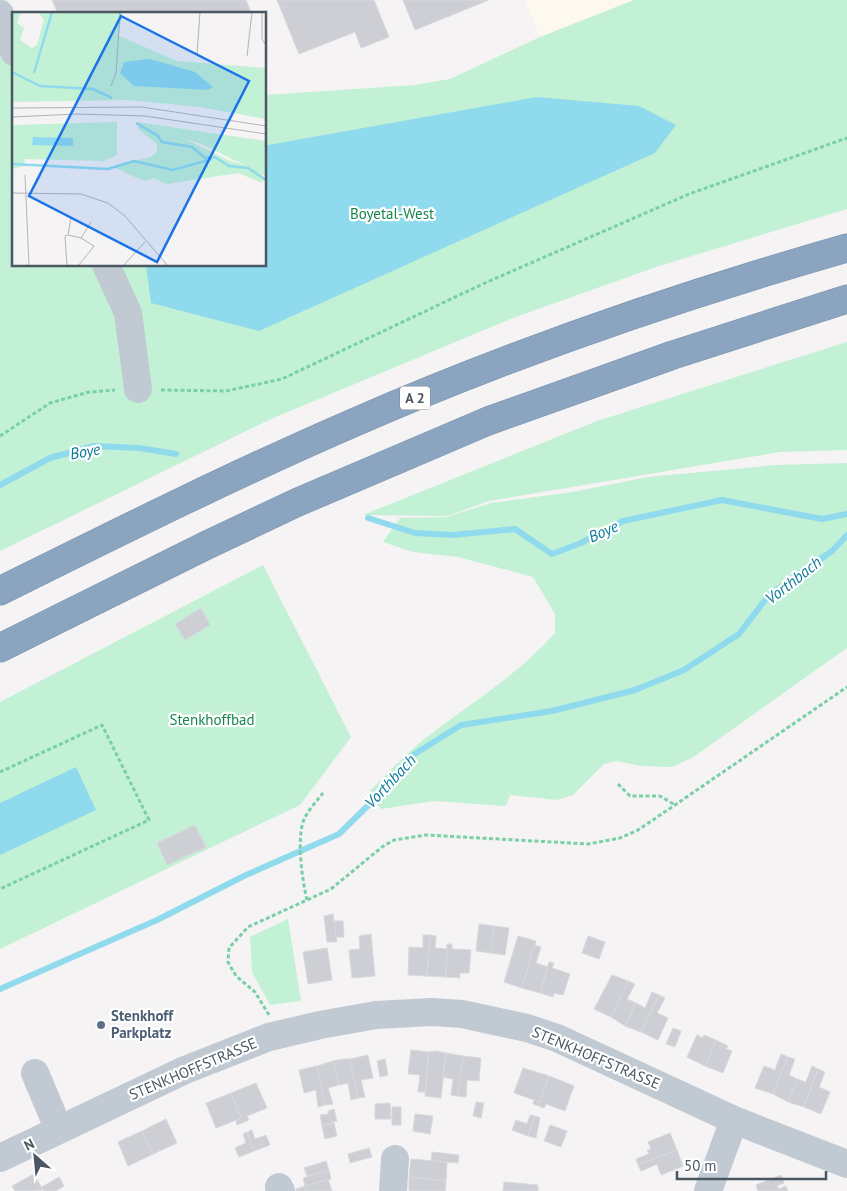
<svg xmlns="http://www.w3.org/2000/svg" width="847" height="1191" font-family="'PT Sans',sans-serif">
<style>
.commercial{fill:#fdf9ef}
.green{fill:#c3f1d5}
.water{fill:#90daee}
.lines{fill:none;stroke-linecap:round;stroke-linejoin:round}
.stream{stroke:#90daee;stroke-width:6}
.building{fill:#cdcfd5;stroke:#d7d9de}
.highway-casing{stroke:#7690ad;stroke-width:29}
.path{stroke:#7ad0a6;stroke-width:3;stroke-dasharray:4 2.5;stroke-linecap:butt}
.minor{stroke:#c1cad2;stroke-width:28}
.highway{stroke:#8ba5c1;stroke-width:28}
.service-dot{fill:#5c6f8a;stroke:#fff;stroke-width:2}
.labels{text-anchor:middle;stroke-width:4.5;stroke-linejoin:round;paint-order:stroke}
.shield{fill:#fff;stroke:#808990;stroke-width:1}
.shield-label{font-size:14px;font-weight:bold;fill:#4a5661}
.park-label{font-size:15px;fill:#17864f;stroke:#fff}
.service-label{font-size:15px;font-weight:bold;fill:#4e5e75;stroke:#fff;text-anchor:start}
.street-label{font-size:15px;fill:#4a5661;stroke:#fff}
.water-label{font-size:16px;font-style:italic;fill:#0c7c9b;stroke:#fff}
.inset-river{fill:none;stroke:#90daee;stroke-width:2.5}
.inset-road{fill:none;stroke:#b1b4b9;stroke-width:1}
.view{fill:#1a73e8;fill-opacity:0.15;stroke:#1a73e8;stroke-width:2.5}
.inset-edge{fill:none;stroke:#4a5661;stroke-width:2.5}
</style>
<rect width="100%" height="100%" fill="#f5f3f3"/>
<path class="commercial" d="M 525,0 L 634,0 L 540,37 Z"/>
<path class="green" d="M 0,0 L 7,0 L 14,20 L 14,265 L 265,265 L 265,95 L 415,85 L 450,79 L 540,37 L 634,0 L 847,0 L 847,209 L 659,266 L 513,318 L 271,419 L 0,551 Z
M 847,342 L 847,450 L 780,452 L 489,501 L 448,516 L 363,515 L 597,421 Z
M 847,463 L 847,648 L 692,758 L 672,767 L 641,766 L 617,761 L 604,764 L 573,795 L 557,800 L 510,795 L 506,806 L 434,801 L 381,809 L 368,793 C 387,774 406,753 427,737 C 471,703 518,675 555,633 L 555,614 L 533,577 L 458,557 L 413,552 L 383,542 L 400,518 L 447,517 L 491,503 L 572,492 L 648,477 L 776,465 Z
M 263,565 L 351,737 L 300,805 L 0,949 L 0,702 Z
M 288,919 L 301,1001 L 270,1005 L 252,972 L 250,937 Z"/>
<path class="water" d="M 537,97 L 639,106 L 676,125 L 655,153 L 259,331 L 151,303 L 146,265 L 265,265 L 265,147 L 268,145 Z
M 76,767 L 96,810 L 0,855 L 0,803 Z"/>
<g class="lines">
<path class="stream" d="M 0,485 L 50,458 L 94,446 L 139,448 L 176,454
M 368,518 L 415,533 L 452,535 L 515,529 L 552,554 L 581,543 L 623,521 L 722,500 L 822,519 L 847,514
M 0,989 L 157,920 L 244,876 L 339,834 L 391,783 L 413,755 L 461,725 L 552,711 L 635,690 L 684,670 L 739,634 L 769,595 L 832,551 L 847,535"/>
</g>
<path class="building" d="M 52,0 L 246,0 L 251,12 L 246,14 L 58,14 Z
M 277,0 L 374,0 L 389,37 L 361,48 L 355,32 L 299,54 Z
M 403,0 L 489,0 L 415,30 Z
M 201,608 L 210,625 L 185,640 L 175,624 Z
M 195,825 L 206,847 L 167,865 L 157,843 Z
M 333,914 L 337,942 L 327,942 L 324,916 Z
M 334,921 L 343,921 L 344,937 L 336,937 Z
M 479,924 L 494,926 L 491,953 L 476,951 Z
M 494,926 L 509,928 L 505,955 L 491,953 Z
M 371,934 L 375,976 L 352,978 L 349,950 L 360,949 L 359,936 Z
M 423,935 L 430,935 L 427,976 L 408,975 L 409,947 L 423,948 Z
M 430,935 L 436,936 L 435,948 L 447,949 L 446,977 L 427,976 Z
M 518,936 L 536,941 L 522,988 L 504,982 Z
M 588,936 L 605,942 L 599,959 L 582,953 Z
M 447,944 L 452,944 L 452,949 L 471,950 L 469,973 L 460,973 L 460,978 L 446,977 Z
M 534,945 L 541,947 L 536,963 L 548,967 L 540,993 L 522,988 Z
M 327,948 L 332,980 L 308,984 L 303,952 Z
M 549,962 L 554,963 L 552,968 L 570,974 L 563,995 L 554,993 L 553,997 L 540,993 Z
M 612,975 L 628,981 L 611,1017 L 594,1009 Z
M 628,981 L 635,984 L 627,999 L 636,1003 L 625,1026 L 611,1017 Z
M 652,992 L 659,995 L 641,1032 L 625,1026 L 636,1003 L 645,1008 Z
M 659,995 L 665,998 L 657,1013 L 668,1018 L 658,1040 L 641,1032 Z
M 673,1028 L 681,1031 L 675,1047 L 666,1044 Z
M 697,1035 L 703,1038 L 704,1035 L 716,1040 L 705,1066 L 687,1057 Z
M 716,1040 L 728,1046 L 726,1049 L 732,1051 L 723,1073 L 705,1066 Z
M 411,1050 L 429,1052 L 425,1092 L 418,1092 L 420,1075 L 408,1074 Z
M 435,1051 L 446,1053 L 441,1098 L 425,1096 L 429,1052 Z
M 446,1053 L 463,1056 L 458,1096 L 451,1095 L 453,1079 L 443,1077 Z
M 781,1054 L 788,1057 L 773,1094 L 755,1088 L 764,1066 L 775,1070 Z
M 368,1055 L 373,1078 L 361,1080 L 365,1097 L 358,1098 L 350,1059 Z
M 463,1056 L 481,1058 L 479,1081 L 467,1080 L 466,1097 L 458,1096 Z
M 788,1057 L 795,1059 L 789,1075 L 797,1079 L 788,1102 L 773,1094 Z
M 344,1059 L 350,1059 L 358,1098 L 351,1100 L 348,1083 L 339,1085 L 333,1061 Z
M 385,1059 L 388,1075 L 380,1077 L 377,1061 Z
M 333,1061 L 339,1085 L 328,1088 L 333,1104 L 325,1105 L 317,1066 Z
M 317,1066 L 325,1105 L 318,1107 L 316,1090 L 304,1093 L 299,1070 Z
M 812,1066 L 818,1069 L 804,1107 L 788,1102 L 797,1079 L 806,1082 Z
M 523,1068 L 549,1076 L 540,1102 L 514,1093 Z
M 818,1069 L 825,1072 L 819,1087 L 830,1092 L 821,1114 L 804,1107 Z
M 549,1076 L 574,1086 L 565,1111 L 546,1104 L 544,1108 L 533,1104 L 534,1100 L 540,1102 Z
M 256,1083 L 267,1108 L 247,1116 L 249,1120 L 237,1125 L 236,1121 L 241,1118 L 231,1093 Z
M 231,1093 L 241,1118 L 216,1128 L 206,1103 Z
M 476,1102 L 484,1103 L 481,1118 L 473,1116 Z
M 390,1103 L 391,1119 L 375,1119 L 375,1104 Z
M 392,1107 L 401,1107 L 401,1125 L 392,1125 Z
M 334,1109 L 337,1121 L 322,1126 L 320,1115 L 328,1114 L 328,1111 Z
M 415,1114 L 433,1116 L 430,1134 L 413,1131 Z
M 530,1115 L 535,1116 L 528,1136 L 512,1130 L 516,1120 L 527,1124 Z
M 535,1116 L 540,1118 L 536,1138 L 528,1136 Z
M 166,1119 L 177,1143 L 153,1154 L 142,1131 Z
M 334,1123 L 337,1136 L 325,1139 L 322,1126 Z
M 550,1125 L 567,1131 L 561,1147 L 544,1141 Z
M 252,1130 L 255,1139 L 266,1135 L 270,1145 L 254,1151 L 247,1132 Z
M 142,1131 L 153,1154 L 128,1166 L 118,1142 Z
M 247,1132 L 254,1151 L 239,1157 L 235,1148 L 246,1143 L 243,1134 Z
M 670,1133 L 677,1150 L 638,1165 L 636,1159 L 649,1154 L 647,1150 L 651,1149 L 648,1142 Z
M 369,1148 L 372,1157 L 350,1163 L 348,1154 Z
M 677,1150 L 683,1166 L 661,1175 L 657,1164 L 641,1171 L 638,1165 Z
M 432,1152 L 459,1155 L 458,1163 L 431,1161 Z
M 411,1159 L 447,1162 L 446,1181 L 409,1177 Z
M 326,1161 L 329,1170 L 307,1176 L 304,1168 Z
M 329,1170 L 331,1179 L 305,1186 L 303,1178 Z
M 34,1174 L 43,1190 L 15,1191 L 12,1186 Z
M 781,1175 L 784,1183 L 777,1186 L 779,1189 L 786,1186 L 788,1191 L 758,1191 L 756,1185 Z
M 59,1177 L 64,1186 L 56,1191 L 44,1191 L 42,1187 Z
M 409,1177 L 446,1181 L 445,1191 L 409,1191 Z
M 328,1179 L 332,1191 L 296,1191 L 296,1189 Z
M 504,1182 L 538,1185 L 538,1191 L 503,1191 Z"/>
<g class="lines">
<g class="highway-casing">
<path id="highway" d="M 0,591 C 117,533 233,475 353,423 C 513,353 679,296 847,248
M 0,648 L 207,545 L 298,502 L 488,421 L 673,355 L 847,299"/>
</g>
<path class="path" d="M 161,390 L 226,391 L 282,379 L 485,283 L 689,194 L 847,138
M 0,436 L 50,403 L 89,392 L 115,390
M 0,772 L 102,725 L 149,820 L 0,889
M 618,784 L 630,796 L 660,796 L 675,805
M 307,900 C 302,879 297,842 303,822 C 307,811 316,802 323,793
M 269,1015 L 255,992 L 236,976 L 228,962 L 229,948 L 248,927 L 331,889 L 382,847 L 394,840 L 426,835 L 588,844 L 620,838 L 638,830 L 675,805 L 847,687"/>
<path class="minor" d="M 0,14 L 14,52
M 106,265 L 128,313 L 138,389
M 35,1073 L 59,1130
M 0,1158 L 185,1070 L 269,1037 L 320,1025 L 376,1015 L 432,1012 L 462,1014 L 527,1028 L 557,1038 L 734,1120 L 847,1164
M 279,1187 L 281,1191
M 393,1191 L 395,1159
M 708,1191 L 734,1120"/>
<use href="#highway" class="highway"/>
</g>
<circle class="service-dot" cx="101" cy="1025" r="5"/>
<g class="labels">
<rect class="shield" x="400" y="386.5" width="30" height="23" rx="4"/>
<g class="shield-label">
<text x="415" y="403">A 2</text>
</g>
<g class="park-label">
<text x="392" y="219">Boyetal-West</text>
<text x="212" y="725">Stenkhoffbad</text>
</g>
<g class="service-label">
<text x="111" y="1021">Stenkhoff<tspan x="111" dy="17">Parkplatz</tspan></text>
</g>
<g class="street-label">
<text transform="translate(596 1058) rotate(23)" y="5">STENKHOFFSTRASSE</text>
<text transform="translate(193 1069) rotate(-23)" y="5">STENKHOFFSTRASSE</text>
</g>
<g class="water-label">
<text transform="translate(85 451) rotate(-10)" y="6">Boye</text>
<text transform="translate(603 531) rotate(-24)" y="6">Boye</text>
<text transform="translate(793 580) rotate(-38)" y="6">Vorthbach</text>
<text transform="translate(390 781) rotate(-47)" y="6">Vorthbach</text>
</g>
</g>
<g transform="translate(12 12)">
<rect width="254" height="254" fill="#f5f3f3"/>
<path d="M 0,0 L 9,0 L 5,11 L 12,16 L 8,28 L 20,36 L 25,33 L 32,8 L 26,0 L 110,0 L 107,24 L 165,49 L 254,56 L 254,107 L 188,95 L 117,88 L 0,90 ZM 105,110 L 105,143 L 92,149 L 13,147 L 12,154 L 0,157 L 0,113 ZM 124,110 L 254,129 L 254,164 L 248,162 L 254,168 L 248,170 L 226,161 L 155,172 L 141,166 L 134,169 L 123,165 L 104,156 L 103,153 L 139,145 L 145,140 L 145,132 L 125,116 L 129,113 ZM 173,127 L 192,133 L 232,153 L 218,149 Z" fill="#c3f1d5" fill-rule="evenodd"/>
<path d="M 138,47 L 183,60 L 201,75 L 196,78 L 122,74 L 108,61 L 112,50 ZM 21,125 L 61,126 L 61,134 L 20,133 Z" fill="#90daee"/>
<path class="inset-river" d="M 0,60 L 28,74 L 81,77 L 100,86M 22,61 L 40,0M 124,111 L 146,124 L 150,130 L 180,135 L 193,146 L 203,145 L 217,154 L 236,156 L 254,168M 0,152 L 96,157 L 122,149 L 161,158 L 200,147"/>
<path class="inset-road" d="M 250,0 L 250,27 L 254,33M 185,43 L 188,0M 235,44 L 240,0M 99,74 L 104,61 L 108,0M 0,96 L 130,95 L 254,114M 0,105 L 65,102 L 133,104 L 254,122M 13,163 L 17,254M 0,181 L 69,182 L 96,191 L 113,204 L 156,254M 56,223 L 59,205M 69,226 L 79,210M 55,254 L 53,224 L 56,223 L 69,226 L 82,234 L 66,254M 111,254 L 133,230"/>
<path class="view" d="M 109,4 L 237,69 L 145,250 L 17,184 Z"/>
<rect width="254" height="254" class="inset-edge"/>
</g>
<g transform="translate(35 1156) rotate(333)" stroke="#ffffff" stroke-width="4" paint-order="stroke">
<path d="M0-4L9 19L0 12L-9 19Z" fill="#4a5661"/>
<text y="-8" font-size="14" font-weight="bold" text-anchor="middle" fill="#4a5661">N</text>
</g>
<path d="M677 1171v8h149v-8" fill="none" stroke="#4a5661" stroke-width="2.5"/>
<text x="684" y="1171" font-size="15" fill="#4a5661" stroke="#ffffff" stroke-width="4" paint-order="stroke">50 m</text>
</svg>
